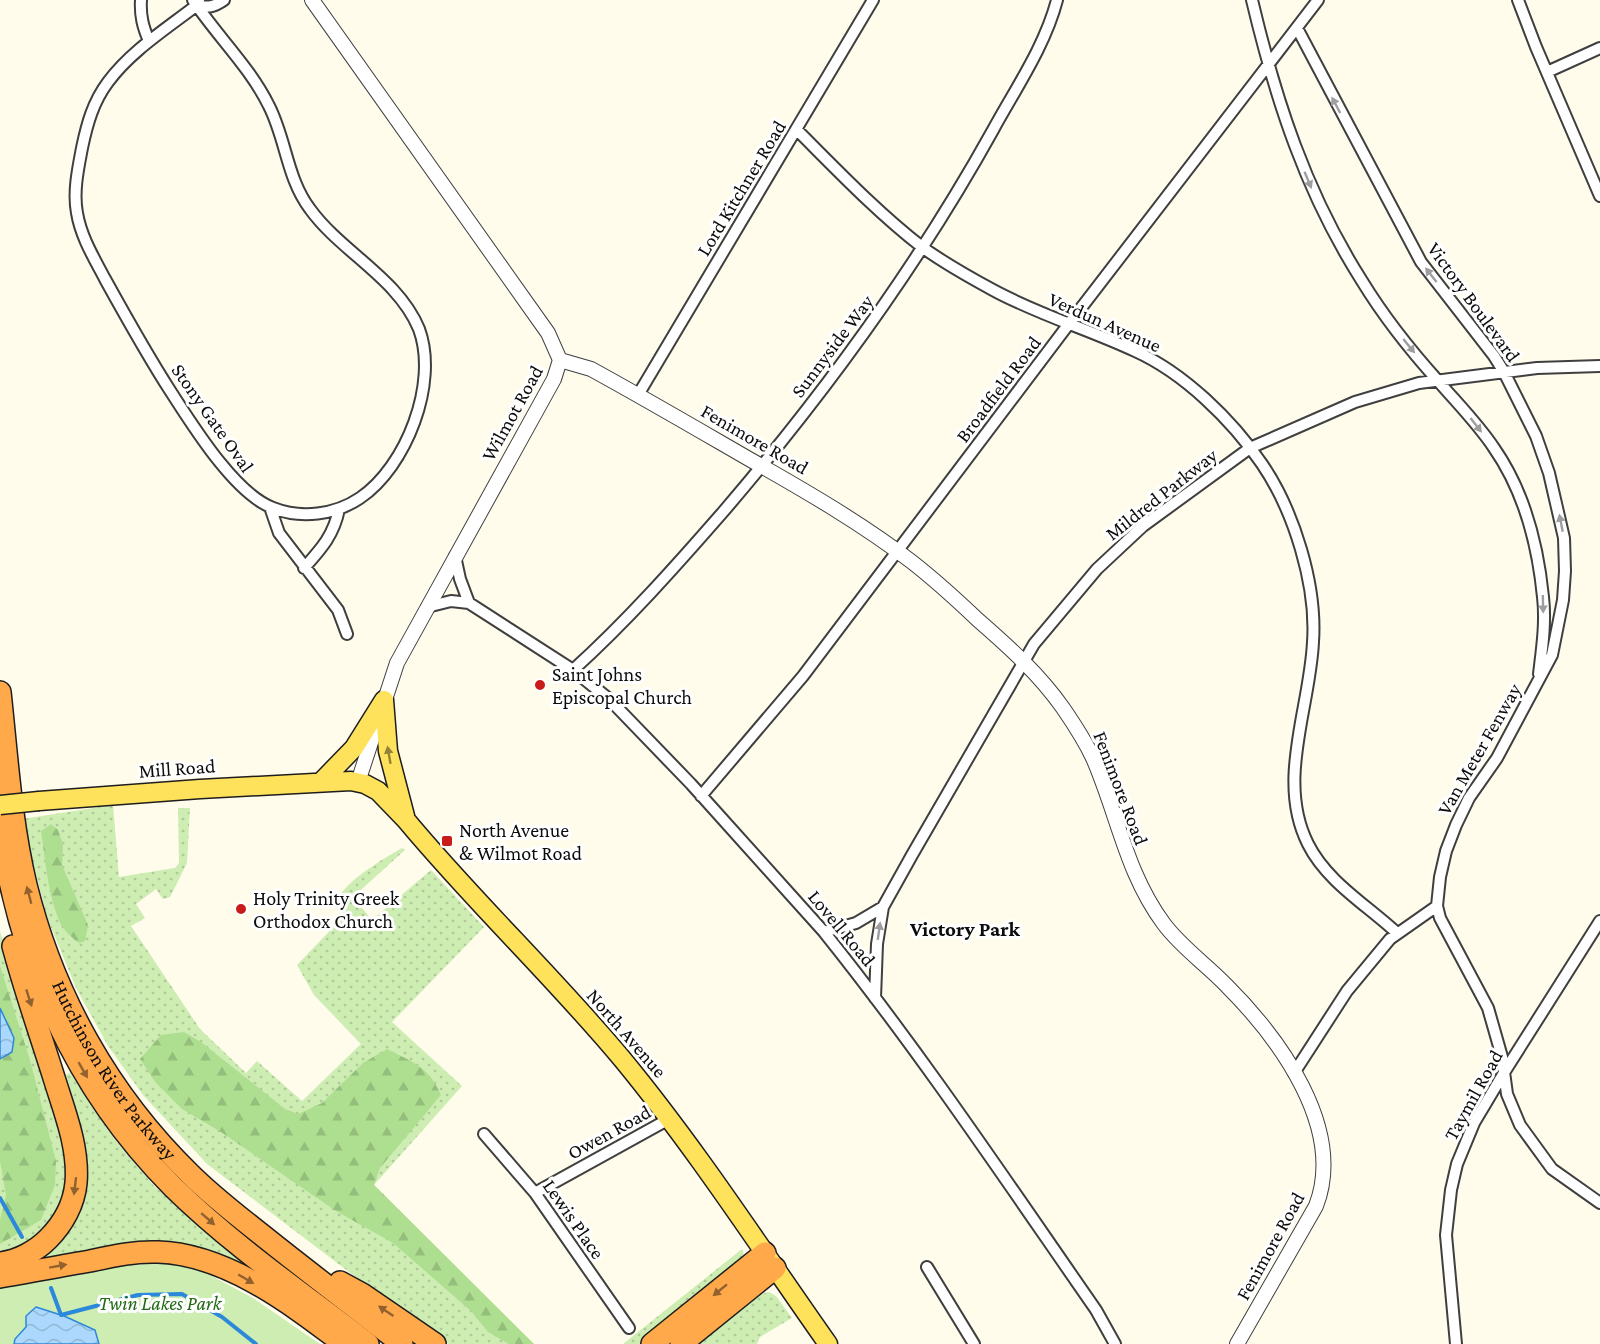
<svg xmlns="http://www.w3.org/2000/svg" width="1600" height="1344" font-family="'Crimson Pro',serif">
<style>
.grass{fill:url(#grass-dots)}
.forest{fill:url(#forest-firs)}
.park{fill:#cdedb2}
.water{fill:url(#water-waves);stroke:#2b88da;stroke-width:1.5}
.lines{fill:none;stroke-linecap:round;stroke-linejoin:round}
.stream{stroke:#2b88da;stroke-width:4}
.minor-casing{stroke:#3f3f3f;stroke-width:14}
.tertiary-casing{stroke:#3f3f3f;stroke-width:16}
.primary-casing{stroke:#1d1d1d;stroke-width:21}
.motorway-casing{stroke:#1d1d1d;stroke-width:24}
.minor{stroke:#fff;stroke-width:10}
.tertiary{stroke:#fff;stroke-width:14}
.primary{stroke:#ffe25c;stroke-width:18}
.motorway{stroke:#ffa94a;stroke-width:21}
.primary-bridge-casing{stroke:#1d1d1d;stroke-width:21;stroke-linecap:butt}
.primary-bridge{stroke:#ffe25c;stroke-width:18}
.oneway{fill:#9e9e9e}
.oneway2{fill:#928238}
.oneway3{fill:#92622e}
.poi-dot{fill:#c91b18;stroke:#fff;stroke-width:2}
.labels{text-anchor:middle;stroke-width:6;stroke-linejoin:round;paint-order:stroke}
.street-label{font-size:20px;fill:#0c0c0c;stroke:#fff}
.poi-label{font-size:20px;fill:#0c0c0c;stroke:#fff;text-anchor:start}
.park-label{font-size:20px;font-style:italic;fill:#236a17;stroke:#fff}
.neighbourhood-label{font-size:21px;font-weight:bold;fill:#0c0c0c;stroke:#fff}
</style>
<defs>
<pattern id="grass-dots" width="8" height="8" patternUnits="userSpaceOnUse" patternTransform="scale(1.5)"><rect width="8" height="8" fill="#cdedb2"/><path d="M2 2h.1M6 6h.1" fill="none" stroke="#afca98" stroke-width="1.8" stroke-linecap="round"/></pattern>
<pattern id="forest-firs" width="22" height="20" patternUnits="userSpaceOnUse" patternTransform="scale(1.5)"><rect width="22" height="20" fill="#aedf90"/><path d="M5 1l3.5 6h-7zM16 11l3.5 6h-7z" fill="#94be7b"/></pattern>
<pattern id="water-waves" width="16" height="10" patternUnits="userSpaceOnUse" patternTransform="scale(1.5)"><rect width="16" height="10" fill="#abd8fc"/><path d="M0 5q4-4 8 0t8 0" fill="none" stroke="#92b8d7"/></pattern>
</defs>
<rect width="100%" height="100%" fill="#fffcec"/>
<path class="grass" d="M 113,805 L 119,877 L 175,868 L 179,863 L 178,808 L 190,808 L 187,863 L 170,897 L 163,899 L 156,889 L 136,904 L 145,918 L 131,926 L 200,1029 L 246,1073 L 257,1061 L 302,1101 L 361,1044 L 314,995 L 297,965 L 345,915 L 337,905 C 337,885 385,858 402,848 L 405,850 L 353,897 L 372,920 L 431,870 L 484,927 L 392,1022 L 462,1086 L 374,1185 L 534,1344 L 449,1344 L 403,1313 L 207,1164 L 143,1095 L 108,1046 L 76,988 L 47,917 L 22,819 Z
M 0,931 L 62,1143 C 64,1153 67,1165 66,1175 C 64,1212 38,1248 0,1253 Z
M 70,1073 L 116,1141 L 154,1186 L 247,1267 L 215,1256 L 27,1266 L 80,1203 L 63,1076 Z
M 742,1249 L 744,1255 L 741,1262 L 640,1344 L 623,1344 Z
M 769,1292 L 776,1296 L 792,1318 L 760,1337 L 757,1344 L 699,1344 L 761,1294 Z"/>
<path class="forest" d="M 51,824 L 58,830 L 63,844 L 62,865 L 88,925 L 85,941 L 79,943 C 74,939 69,935 65,930 C 49,909 45,857 41,831 Z
M 0,966 L 30,1060 L 56,1161 L 55,1185 L 41,1220 L 0,1244 L 0,1220 L 6,1195 L 0,1161 L 0,1059 L 12,1052 L 14,1038 L 0,1008 Z
M 184,1032 L 201,1042 L 285,1109 L 298,1114 L 322,1103 L 363,1063 L 387,1049 C 414,1063 428,1066 441,1095 L 380,1168 L 374,1185 L 534,1344 L 509,1344 L 488,1332 L 471,1311 L 393,1243 L 336,1211 L 221,1132 L 182,1109 L 156,1083 L 140,1059 L 161,1035 Z"/>
<path class="park" d="M 169,1263 L 206,1273 L 253,1298 L 320,1344 L 0,1344 L 0,1288 L 117,1266 Z"/>
<path class="water" d="M 0,1008 L 14,1038 L 12,1052 L 0,1059 Z
M 36,1307 L 64,1316 L 95,1330 L 99,1344 L 14,1344 L 15,1339 L 26,1327 L 26,1316 Z"/>
<g class="lines">
<path class="stream" d="M 0,1198 L 22,1237
M 51,1288 L 61,1315 L 138,1295 L 182,1294 L 222,1317 L 256,1344"/>
<g class="minor-casing">
<path id="minor" d="M 141,0 C 140,16 143,27 149,41
M 193,0 C 217,36 250,67 269,106 C 286,139 287,179 310,209 C 341,252 398,278 419,329 C 439,383 406,467 360,498 C 335,515 301,519 273,508 C 235,494 193,426 171,392 C 147,355 126,317 105,279 C 94,258 81,237 77,213 C 73,192 78,169 82,148 C 87,124 93,102 108,82 C 131,51 166,29 197,5 L 199,0
M 1252,0 C 1276,101 1306,193 1362,281 C 1384,317 1411,351 1439,382 C 1458,404 1478,424 1494,448 C 1524,491 1538,546 1543,597 C 1546,622 1542,649 1539,674
M 1518,0 L 1536,47 L 1600,196
M 197,5 C 208,8 214,7 224,0
M 1547,72 L 1600,48
M 797,130 C 837,170 877,212 922,247 C 944,263 969,277 993,290 C 1039,315 1088,329 1135,351 C 1184,373 1232,420 1262,464 C 1294,511 1317,585 1313,642 C 1310,708 1276,781 1308,844 C 1327,882 1367,905 1397,933
M 638,395 L 873,0
M 270,507 L 279,533 L 338,610 L 347,634
M 455,556 L 460,579 L 469,603
M 304,568 C 321,549 334,535 339,509
M 427,607 L 451,601 L 469,603 L 573,670 L 609,699 L 691,784 L 824,932 C 921,1053 1007,1182 1096,1310 L 1115,1344
M 573,670 C 627,621 675,567 723,512 C 825,393 917,267 993,130 C 1016,88 1045,46 1057,0
M 701,796 L 803,676 L 1068,325 L 1318,0
M 1437,906 L 1440,918 L 1488,1008 L 1502,1057 L 1507,1094 L 1520,1125 L 1552,1169 L 1600,1203
M 824,932 L 856,923 L 883,907
M 875,998 L 877,944 L 883,907 L 912,855 L 1034,644 L 1097,569 L 1143,526 L 1250,448 L 1355,402 L 1419,383 L 1537,368 L 1600,366
M 1294,1073 L 1347,991 L 1390,939 L 1437,906 L 1440,877 L 1446,851 L 1456,825 L 1469,798 L 1497,758 L 1552,655 L 1563,600 L 1565,571 L 1564,538 L 1549,473 L 1536,436 L 1504,372 L 1494,356 L 1421,262 L 1297,28
M 484,1134 L 535,1193 L 629,1328
M 535,1193 L 669,1119
M 927,1267 L 974,1344
M 1456,1344 L 1446,1235 L 1451,1190 L 1457,1164 L 1474,1123 L 1505,1071 L 1600,921"/>
</g>
<g class="tertiary-casing">
<path id="tertiary" d="M 312,0 L 548,333 L 560,360 L 554,379 L 397,663 L 358,782
M 560,360 L 591,369 C 644,398 697,429 749,459 C 804,490 861,523 912,562 C 935,580 957,600 978,620 C 1009,647 1039,674 1063,708 C 1074,724 1085,741 1093,758 C 1118,815 1126,873 1164,924 C 1182,948 1206,964 1226,985 C 1279,1038 1346,1128 1316,1206 L 1237,1344"/>
</g>
<g class="primary-casing">
<path id="primary" d="M 384,700 L 388,751 L 405,816
M 322,781 L 354,748 L 384,700
M 39,801 L 200,789 L 351,781 L 365,784 L 378,791 L 406,820 C 475,903 554,977 623,1060 C 697,1150 761,1249 828,1344"/>
</g>
<g class="motorway-casing">
<g id="motorway">
<path id="s1" d="M 0,692 C 7,756 11,823 26,885 C 53,995 109,1095 190,1174 C 212,1196 238,1216 262,1235 C 308,1272 356,1308 402,1344"/>
<path d="M 0,824 C 18,960 75,1089 173,1187 C 232,1245 302,1293 368,1344"/>
<path d="M 0,1263 C 18,1261 36,1251 48,1239 C 63,1224 74,1204 76,1183 C 79,1148 65,1113 55,1081 C 41,1036 25,991 13,946"/>
<path d="M 0,1277 C 30,1272 60,1266 90,1261 C 113,1256 135,1251 158,1252 C 226,1254 291,1304 344,1344"/>
<path d="M 340,1282 L 362,1294 L 435,1344"/>
<path d="M 652,1344 L 765,1253"/>
<path d="M 681,1344 L 775,1268"/>
</g>
</g>
<use href="#minor" class="minor"/>
<use href="#tertiary" class="tertiary"/>
<use href="#primary" class="primary"/>
<use href="#motorway" class="motorway"/>
<g class="primary-bridge-casing">
<path id="primary-bridge" d="M 0,805 L 39,801"/>
</g>
<use href="#primary-bridge" class="primary-bridge"/>
</g>
<defs><path id="oneway-solid" d="M-6-.8H1V-3.2L6.5 0L1 3.2V.8H-6Z" transform="scale(1.5)"/></defs>
<g class="oneway">
<use href="#oneway-solid" transform="translate(1336 105) rotate(-118)"/>
<use href="#oneway-solid" transform="translate(1308 180) rotate(67)"/>
<use href="#oneway-solid" transform="translate(1431 275) rotate(-128)"/>
<use href="#oneway-solid" transform="translate(1409 346) rotate(51)"/>
<use href="#oneway-solid" transform="translate(1476 425) rotate(52)"/>
<use href="#oneway-solid" transform="translate(1561 523) rotate(-101)"/>
<use href="#oneway-solid" transform="translate(1543 604) rotate(89)"/>
<use href="#oneway-solid" transform="translate(879 931) rotate(-82)"/>
</g>
<use class="oneway2" href="#oneway-solid" transform="translate(389 755) rotate(-100)"/>
<g class="oneway3">
<use href="#oneway-solid" transform="translate(29 895) rotate(-105)"/>
<use href="#oneway-solid" transform="translate(29 998) rotate(72)"/>
<use href="#oneway-solid" transform="translate(83 1070) rotate(60)"/>
<use href="#oneway-solid" transform="translate(75 1186) rotate(97)"/>
<use href="#oneway-solid" transform="translate(208 1219) rotate(41)"/>
<use href="#oneway-solid" transform="translate(58 1266) rotate(-10)"/>
<use href="#oneway-solid" transform="translate(246 1279) rotate(30)"/>
<use href="#oneway-solid" transform="translate(720 1290) rotate(141)"/>
<use href="#oneway-solid" transform="translate(386 1311) rotate(-146)"/>
</g>
<g class="poi-dot">
<circle cx="540" cy="685" r="6"/>
<rect x="441" y="835" width="12" height="12" rx="3"/>
<circle cx="241" cy="909" r="6"/>
</g>
<g class="labels">
<g class="street-label">
<text transform="translate(741 188) rotate(-59)" y="7">Lord Kitchner Road</text>
<text transform="translate(1474 302) rotate(54)" y="7">Victory Boulevard</text>
<text transform="translate(1105 322) rotate(24)" y="7">Verdun Avenue</text>
<text transform="translate(832 346) rotate(-53)" y="7">Sunnyside Way</text>
<text transform="translate(998 389) rotate(-53)" y="7">Broadfield Road</text>
<text transform="translate(512 413) rotate(-61)" y="7">Wilmot Road</text>
<text transform="translate(213 418) rotate(55)" y="7">Stony Gate Oval</text>
<text transform="translate(755 439) rotate(30)" y="7">Fenimore Road</text>
<text transform="translate(1161 494) rotate(-38)" y="7">Mildred Parkway</text>
<text transform="translate(1479 749) rotate(-60)" y="7">Van Meter Fenway</text>
<text transform="translate(177 768) rotate(-4)" y="7">Mill Road</text>
<text transform="translate(1121 788) rotate(69)" y="7">Fenimore Road</text>
<text transform="translate(842 928) rotate(50)" y="7">Lovell Road</text>
<text transform="translate(627 1033) rotate(49)" y="7">North Avenue</text>
<text dy="7" stroke="none"><textPath href="#s1" startOffset="402">Hutchinson River Parkway</textPath></text>
<text transform="translate(1473 1095) rotate(-61)" y="7">Taymil Road</text>
<text transform="translate(609 1132) rotate(-29)" y="7">Owen Road</text>
<text transform="translate(574 1219) rotate(55)" y="7">Lewis Place</text>
<text transform="translate(1270 1246) rotate(-61)" y="7">Fenimore Road</text>
</g>
<g class="poi-label">
<text x="552" y="681">Saint Johns<tspan x="552" dy="23">Episcopal Church</tspan></text>
<text x="459" y="837">North Avenue<tspan x="459" dy="23">&amp; Wilmot Road</tspan></text>
<text x="253" y="905">Holy Trinity Greek<tspan x="253" dy="23">Orthodox Church</tspan></text>
</g>
<g class="park-label">
<text x="160" y="1310">Twin Lakes Park</text>
</g>
<g class="neighbourhood-label">
<text x="965" y="936">Victory Park</text>
</g>
</g>
</svg>
